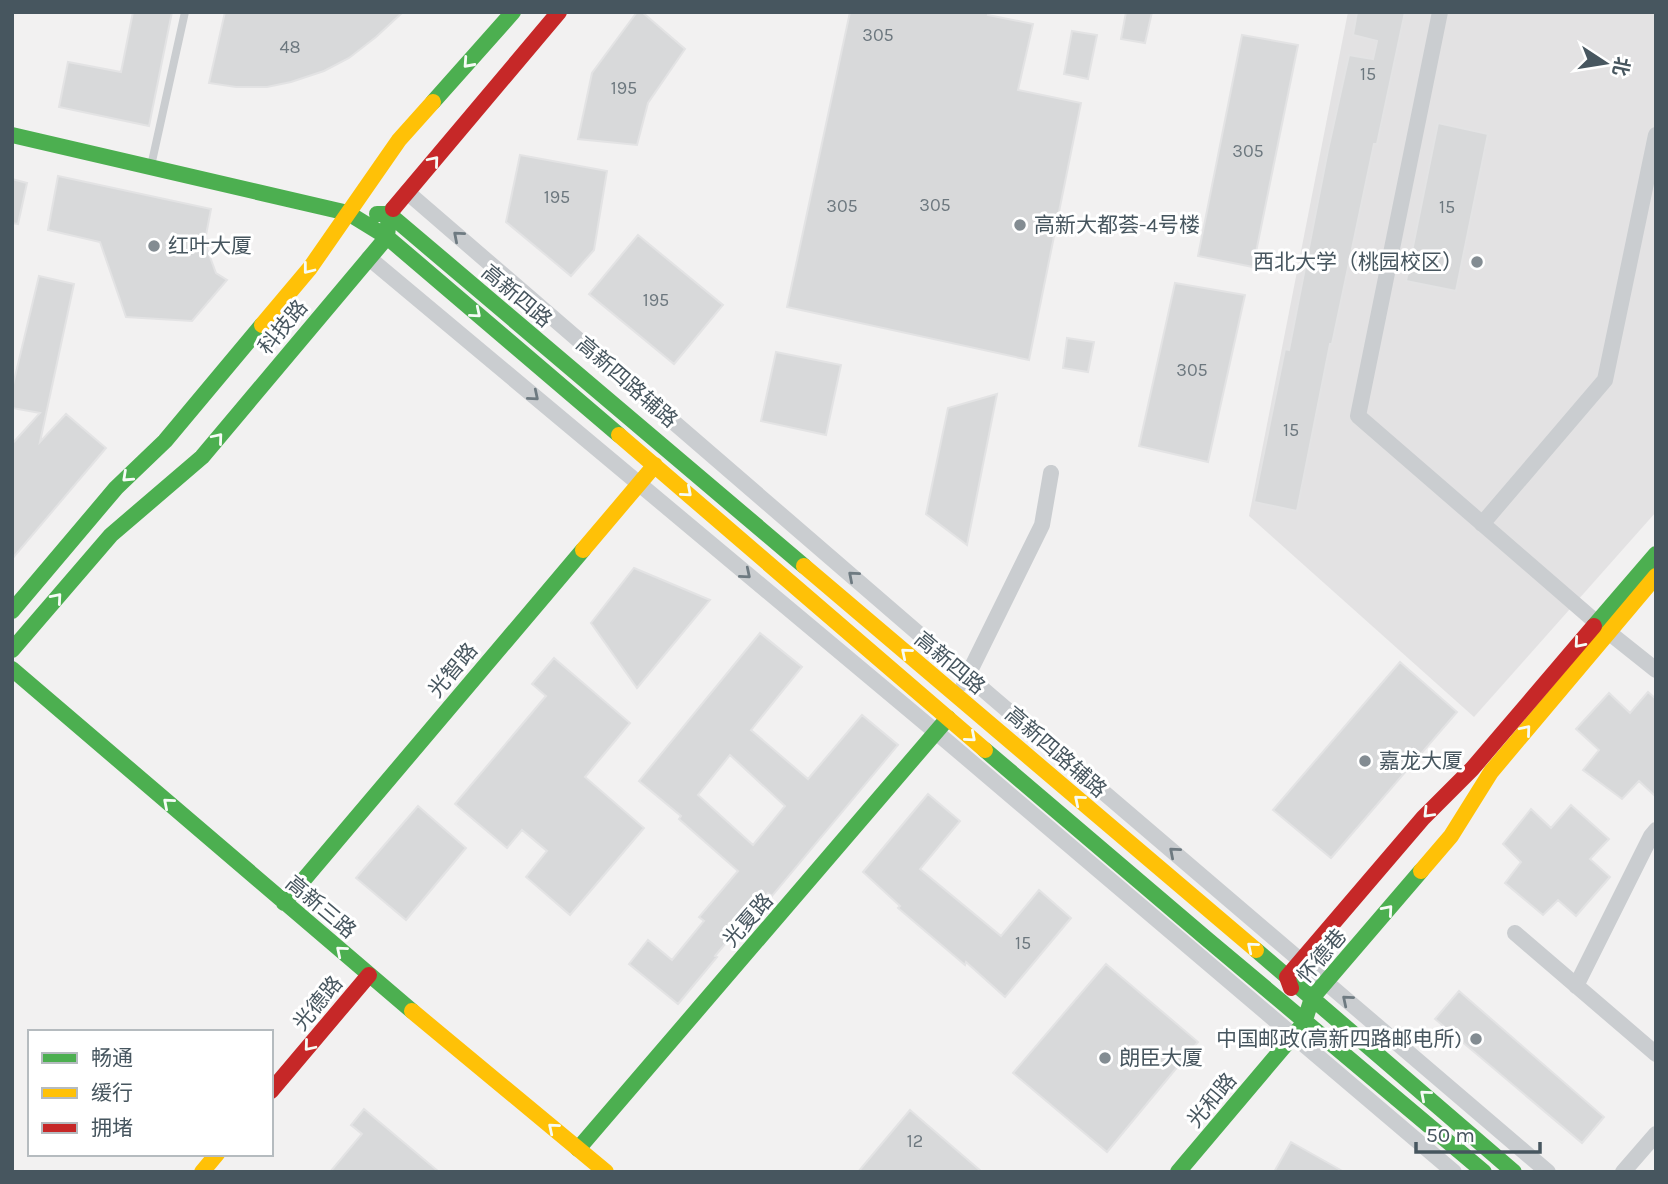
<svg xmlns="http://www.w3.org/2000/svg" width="1668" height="1184" font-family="Karla,'Noto Sans SC',sans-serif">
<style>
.education{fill:#e3e2e3}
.building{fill:#d8d9da;stroke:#e3e3e4;stroke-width:2;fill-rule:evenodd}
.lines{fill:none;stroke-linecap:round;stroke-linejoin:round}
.lane{stroke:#cacdd0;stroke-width:8}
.street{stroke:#cacdd0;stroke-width:16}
.fast{stroke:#4caf50;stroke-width:16}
.slow{stroke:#ffc107;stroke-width:16}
.jam{stroke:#c62828;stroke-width:16}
.oneway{stroke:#f6fbf6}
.oneway2{stroke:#6e7a81}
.poi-dot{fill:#838c92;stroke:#fff;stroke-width:2.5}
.labels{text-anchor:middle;stroke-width:6;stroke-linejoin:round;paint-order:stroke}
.number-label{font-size:18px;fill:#6d787f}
.poi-label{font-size:21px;fill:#47565f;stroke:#fff;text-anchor:start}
.street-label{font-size:21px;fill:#47565f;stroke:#fff}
</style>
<rect width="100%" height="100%" fill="#f2f1f1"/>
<path class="education" d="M 1348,12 L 1656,12 L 1656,512 L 1474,717 L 1249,516 Z"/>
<path class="building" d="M 133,12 L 172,12 L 149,126 L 59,107 L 68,62 L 121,72 Z
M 225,12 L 403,12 L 376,37 L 349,58 L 324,71 L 291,82 L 267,87 L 236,87 L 209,83 Z
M 637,12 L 642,12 L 685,49 L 648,103 L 637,145 L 578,139 L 592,73 Z
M 850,12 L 989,12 L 988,15 L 1033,24 L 1018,90 L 1081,103 L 1029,360 L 787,307 Z
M 1126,12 L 1152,12 L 1145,43 L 1121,39 Z
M 1357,12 L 1405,12 L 1377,144 L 1374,144 L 1332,344 L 1330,344 L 1297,511 L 1254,502 L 1285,349 L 1289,350 L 1328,150 L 1349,55 L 1373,59 L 1377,41 L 1353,35 Z
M 1072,31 L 1097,35 L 1088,79 L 1064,74 Z
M 1242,35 L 1298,45 L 1253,267 L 1198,256 Z
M 1438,123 L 1488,134 L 1456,291 L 1406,281 Z
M 520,155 L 607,171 L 594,250 L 571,276 L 506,222 Z
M 58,176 L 211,209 L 206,235 L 207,249 L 216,273 L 227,280 L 192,321 L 126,317 L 100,242 L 48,230 Z
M 12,179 L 27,183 L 18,224 L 12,223 Z
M 638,235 L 723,305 L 674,364 L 589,294 Z
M 39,276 L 74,284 L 40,442 L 66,414 L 106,448 L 12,559 L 12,444 L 40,413 L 12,408 L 12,389 Z
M 1175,283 L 1245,295 L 1208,462 L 1139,446 Z
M 1067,338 L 1094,342 L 1088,372 L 1063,368 Z
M 776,352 L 841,365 L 826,435 L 761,421 Z
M 997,394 L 967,545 L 926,514 L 948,408 Z
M 634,568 L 710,600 L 637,688 L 591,623 Z
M 760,633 L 802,667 L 751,730 L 808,779 L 862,715 L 898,745 L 772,896 L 768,893 L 715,956 L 717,957 L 678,1004 L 629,964 L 648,940 L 672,960 L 704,921 L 699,917 L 738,871 L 679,819 L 681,816 L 639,781 ZM 730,755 L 785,806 L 753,845 L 698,795 Z
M 554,658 L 630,723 L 585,777 L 644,828 L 570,915 L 526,877 L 547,851 L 522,830 L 507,848 L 455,804 L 546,696 L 532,684 Z
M 1400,662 L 1457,712 L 1331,858 L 1273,810 Z
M 1648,692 L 1656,699 L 1656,797 L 1639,781 L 1622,799 L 1583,770 L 1599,750 L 1576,729 L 1609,693 L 1630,713 Z
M 928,794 L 960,821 L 920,869 L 1001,936 L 1039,890 L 1071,918 L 1005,997 L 966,962 L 965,965 L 898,908 L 900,906 L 863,872 Z
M 1571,805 L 1609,839 L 1590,859 L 1610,877 L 1576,916 L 1558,900 L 1543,915 L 1505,883 L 1521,862 L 1503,844 L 1531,809 L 1551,828 Z
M 418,806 L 466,848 L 406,920 L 356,878 Z
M 1106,964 L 1198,1042 L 1107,1152 L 1013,1073 Z
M 1459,991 L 1604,1117 L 1582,1143 L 1435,1019 Z
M 364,1109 L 439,1172 L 330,1172 L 362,1134 L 351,1125 Z
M 910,1110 L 982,1172 L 858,1172 Z
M 1291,1142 L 1344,1172 L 1274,1172 Z"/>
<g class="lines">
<path class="lane" d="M 151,166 L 185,12"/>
<path class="street" d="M 1440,12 L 1358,416 L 1597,623 L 1656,670
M 407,192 L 992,697 L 1548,1172
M 369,258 L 936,732 L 1454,1172
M 1482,524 L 1605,380 L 1656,135
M 964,683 L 1042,525 L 1051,473
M 1515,933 L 1656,1054
M 1576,986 L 1651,836 L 1656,830
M 1623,1172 L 1656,1134"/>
<path class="fast" d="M 433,102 L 513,12
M 12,135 L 348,213 L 387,237 L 619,435
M 377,214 L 389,214 L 804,566
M 12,611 L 116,488 L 165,441 L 262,325
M 1594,626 L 1656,554
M 12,650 L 111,535 L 202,457 L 387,237 L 389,214 L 393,209
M 12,669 L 412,1011
M 985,750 L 1208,940 L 1484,1172
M 284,903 L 583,550
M 1256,950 L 1514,1172
M 578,1149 L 948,718
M 1178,1172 L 1304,1023 L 1312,998 L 1421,871"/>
<path class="slow" d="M 262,325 L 310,268 L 399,140 L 433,102
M 619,435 L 985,750
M 583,550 L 655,465
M 804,566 L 1256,950
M 1421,871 L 1451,836 L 1491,772 L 1656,576
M 412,1011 L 606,1172
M 202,1172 L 217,1154"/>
<path class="jam" d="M 393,209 L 559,12
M 1291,988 L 1287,977 L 1423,818 L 1472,769 L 1594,626
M 271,1091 L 369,975"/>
</g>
<defs><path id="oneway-chevron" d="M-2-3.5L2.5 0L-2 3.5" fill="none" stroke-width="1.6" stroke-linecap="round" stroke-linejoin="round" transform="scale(1.75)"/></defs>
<g class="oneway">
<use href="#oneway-chevron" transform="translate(468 63) rotate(132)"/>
<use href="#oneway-chevron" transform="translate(434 161) rotate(-50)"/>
<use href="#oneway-chevron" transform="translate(308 269) rotate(128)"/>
<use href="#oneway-chevron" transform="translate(476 313) rotate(40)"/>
<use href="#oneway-chevron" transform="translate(218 438) rotate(-50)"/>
<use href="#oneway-chevron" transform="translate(127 477) rotate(137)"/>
<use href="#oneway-chevron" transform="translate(687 492) rotate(41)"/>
<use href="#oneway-chevron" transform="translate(57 598) rotate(-49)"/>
<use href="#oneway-chevron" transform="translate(1579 643) rotate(131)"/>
<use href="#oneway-chevron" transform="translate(906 653) rotate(-140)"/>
<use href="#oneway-chevron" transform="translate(1526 730) rotate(-50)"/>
<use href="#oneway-chevron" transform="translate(971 737) rotate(41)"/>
<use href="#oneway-chevron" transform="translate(1079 800) rotate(-140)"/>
<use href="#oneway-chevron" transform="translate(168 803) rotate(-139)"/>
<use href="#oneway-chevron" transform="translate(1428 813) rotate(134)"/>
<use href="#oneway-chevron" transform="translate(1388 910) rotate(-49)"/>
<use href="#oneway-chevron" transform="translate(1252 947) rotate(-140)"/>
<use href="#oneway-chevron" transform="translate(341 951) rotate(-140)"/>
<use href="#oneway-chevron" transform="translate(309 1046) rotate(130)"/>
<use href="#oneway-chevron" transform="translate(1425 1095) rotate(-139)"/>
<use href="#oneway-chevron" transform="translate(553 1128) rotate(-140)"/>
</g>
<g class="oneway2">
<use href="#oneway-chevron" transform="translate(458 236) rotate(-139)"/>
<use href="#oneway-chevron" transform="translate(534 396) rotate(40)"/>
<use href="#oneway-chevron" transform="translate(746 574) rotate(40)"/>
<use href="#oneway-chevron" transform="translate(853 576) rotate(-139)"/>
<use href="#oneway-chevron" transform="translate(1174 852) rotate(-139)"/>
<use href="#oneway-chevron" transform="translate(1347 1000) rotate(-140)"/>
</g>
<g class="poi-dot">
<circle cx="1020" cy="225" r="7"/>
<circle cx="154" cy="246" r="7"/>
<circle cx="1477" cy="262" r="7"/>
<circle cx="1365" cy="761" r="7"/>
<circle cx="1476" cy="1039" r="7"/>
<circle cx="1105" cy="1058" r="7"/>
</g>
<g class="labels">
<g class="number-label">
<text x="878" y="41">305</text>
<text x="290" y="53">48</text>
<text x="1368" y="80">15</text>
<text x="624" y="94">195</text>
<text x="1248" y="157">305</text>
<text x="557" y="203">195</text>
<text x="935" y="211">305</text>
<text x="842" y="212">305</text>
<text x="1447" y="213">15</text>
<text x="656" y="306">195</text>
<text x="1192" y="376">305</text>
<text x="1291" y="436">15</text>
<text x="1023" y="949">15</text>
<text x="915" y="1147">12</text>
</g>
<g class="poi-label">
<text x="1034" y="232">高新大都荟-4号楼</text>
<text x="168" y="253">红叶大厦</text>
<text x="1463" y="269" text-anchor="end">西北大学（桃园校区）</text>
<text x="1379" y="768">嘉龙大厦</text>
<text x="1462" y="1046" text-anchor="end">中国邮政(高新四路邮电所)</text>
<text x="1119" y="1065">朗臣大厦</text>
</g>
<g class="street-label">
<text transform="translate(517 296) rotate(40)" y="7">高新四路</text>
<text transform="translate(283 327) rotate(-50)" y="7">科技路</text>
<text transform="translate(627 382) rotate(41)" y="7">高新四路辅路</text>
<text transform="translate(950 663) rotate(40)" y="7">高新四路</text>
<text transform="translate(453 670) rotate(-50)" y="7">光智路</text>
<text transform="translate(1056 752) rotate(41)" y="7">高新四路辅路</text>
<text transform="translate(321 907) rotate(40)" y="7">高新三路</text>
<text transform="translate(748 920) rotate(-49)" y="7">光夏路</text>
<text transform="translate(1322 956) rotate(-50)" y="7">怀德巷</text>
<text transform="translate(318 1003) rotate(-50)" y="7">光德路</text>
<text transform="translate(1212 1100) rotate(-50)" y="7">光和路</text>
</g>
</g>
<rect width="1668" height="1184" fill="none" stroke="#47565f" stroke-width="28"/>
<rect x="28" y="1030" width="245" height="126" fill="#ffffff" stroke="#b5bbbf" stroke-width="2"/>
<rect x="42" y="1053" width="35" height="10" fill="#4caf50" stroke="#b5bbbf" stroke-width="2"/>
<text x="91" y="1065" font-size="21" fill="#47565f">畅通</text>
<rect x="42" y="1088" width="35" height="10" fill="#ffc107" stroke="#b5bbbf" stroke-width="2"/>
<text x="91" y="1100" font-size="21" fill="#47565f">缓行</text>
<rect x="42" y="1123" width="35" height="10" fill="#c62828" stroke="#b5bbbf" stroke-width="2"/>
<text x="91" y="1135" font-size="21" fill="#47565f">拥堵</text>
<g transform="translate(1605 63) rotate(102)" stroke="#ffffff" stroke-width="5" paint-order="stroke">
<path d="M0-5L12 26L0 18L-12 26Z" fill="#47565f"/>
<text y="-10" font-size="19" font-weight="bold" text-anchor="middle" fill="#47565f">北</text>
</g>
<path d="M1416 1142v10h124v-10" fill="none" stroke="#47565f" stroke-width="3.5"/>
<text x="1426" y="1142" font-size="21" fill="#47565f" stroke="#ffffff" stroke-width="5" paint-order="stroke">50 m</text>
</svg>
